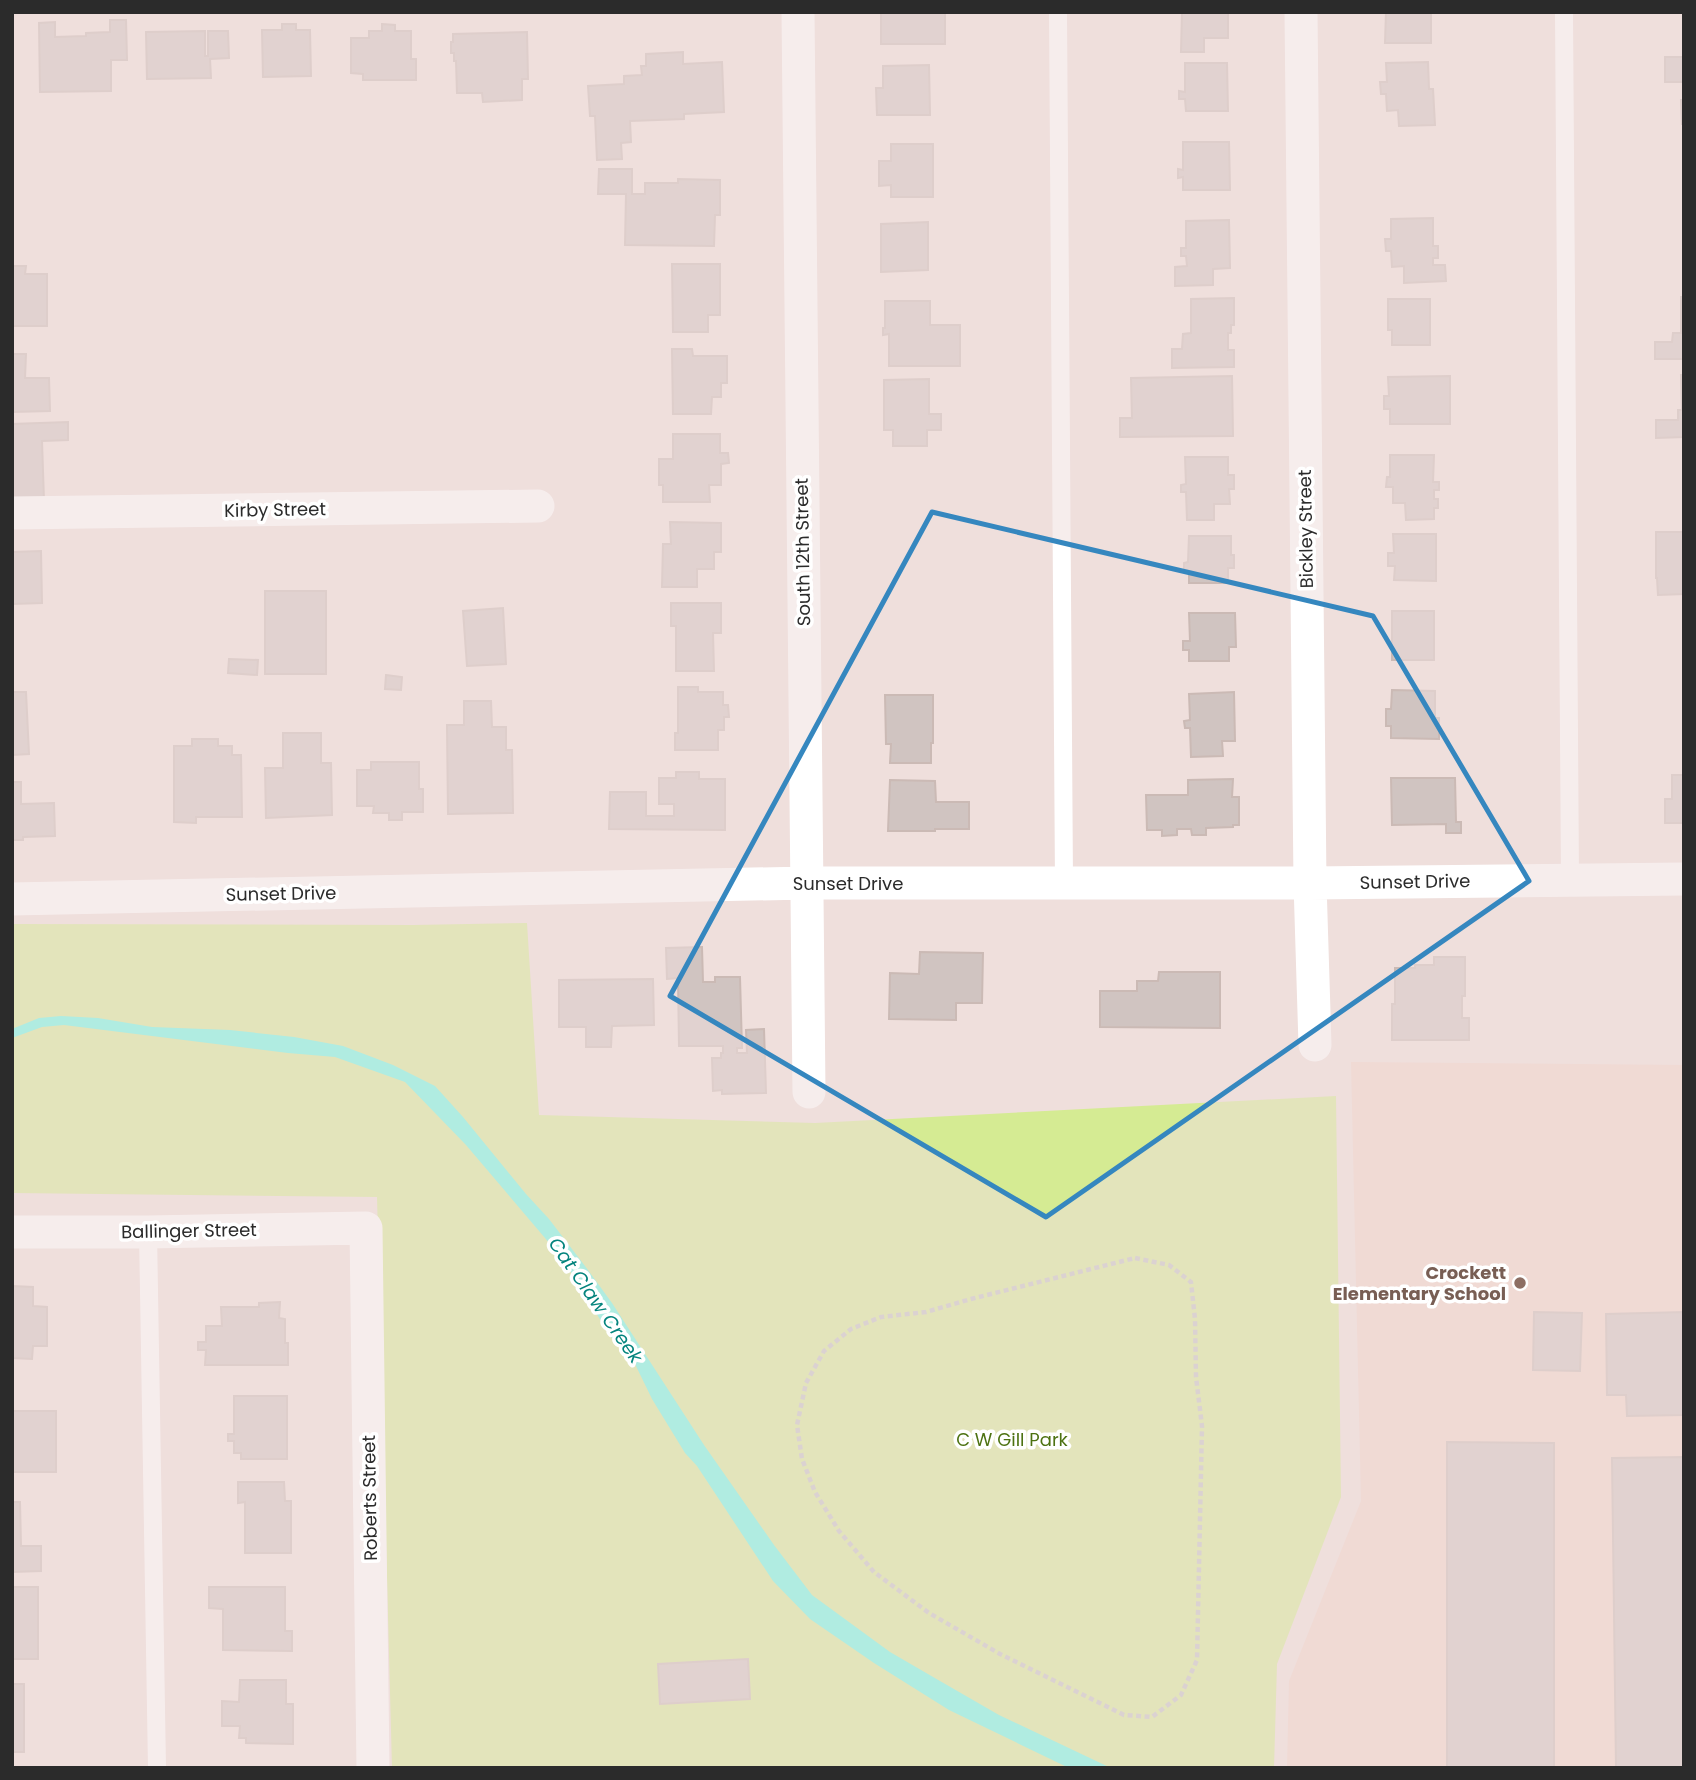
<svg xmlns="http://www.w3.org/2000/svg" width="1696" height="1780" font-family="Poppins,sans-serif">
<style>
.education{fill:#f2d5ca}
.green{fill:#d5eb93}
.water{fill:#64fce7}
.building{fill:#d0c4c1;stroke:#cbbab5;stroke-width:2}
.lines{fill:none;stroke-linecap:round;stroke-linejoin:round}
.path{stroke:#c4c4c4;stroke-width:4.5;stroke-dasharray:5 3.5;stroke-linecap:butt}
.service{stroke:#fff;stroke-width:18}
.minor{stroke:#fff;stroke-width:33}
.marked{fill:none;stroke:#3587bf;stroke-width:5;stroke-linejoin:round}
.education-dot{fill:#8d6e63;stroke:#fff;stroke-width:2.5}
.labels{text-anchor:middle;stroke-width:7;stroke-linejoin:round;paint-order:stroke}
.street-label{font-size:18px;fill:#2b2b2b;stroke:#fff}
.education-label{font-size:18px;font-weight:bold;fill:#785e54;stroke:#fff;text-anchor:end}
.park-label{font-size:18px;fill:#4d7212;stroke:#fff}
.water-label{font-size:19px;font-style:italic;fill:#04847d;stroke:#fff}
</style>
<rect width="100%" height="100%" fill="#efdfdc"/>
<path class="education" d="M 1351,1062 L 1684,1065 L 1684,1768 L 1287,1768 L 1289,1681 L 1361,1501 Z"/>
<path class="green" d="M 527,923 L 539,1115 L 815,1123 L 1336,1096 L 1341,1497 L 1277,1664 L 1274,1768 L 392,1768 L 377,1197 L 12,1193 L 12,924 L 413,925 Z"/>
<path class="water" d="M 61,1016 L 98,1018 L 152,1027 L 230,1030 L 294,1037 L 343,1046 L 393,1065 L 435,1086 L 463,1117 L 526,1194 L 549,1219 L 585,1266 L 612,1303 L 704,1445 L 774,1545 L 812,1595 L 890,1652 L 940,1681 L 999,1715 L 1111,1768 L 1069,1768 L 949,1710 L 874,1663 L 810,1619 L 773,1581 L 697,1466 L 685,1453 L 652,1399 L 635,1364 L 611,1337 L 562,1258 L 466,1145 L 405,1082 L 335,1057 L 288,1053 L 64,1025 L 42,1027 L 12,1038 L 12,1029 L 39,1018 Z"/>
<path class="building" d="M 881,12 L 945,12 L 945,44 L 881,44 Z
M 1182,12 L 1228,12 L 1228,38 L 1204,38 L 1204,52 L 1181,52 Z
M 1386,12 L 1431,12 L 1431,43 L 1385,43 Z
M 110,20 L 126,20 L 127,60 L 111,60 L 111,91 L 40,92 L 39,23 L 55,22 L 55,37 L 86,36 L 86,33 L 110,32 Z
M 282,24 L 296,24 L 296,30 L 310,30 L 311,76 L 263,77 L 262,30 L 282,30 Z
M 382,24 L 395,25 L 395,31 L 411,31 L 411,59 L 416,59 L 416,80 L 363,80 L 363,74 L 351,73 L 351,38 L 369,38 L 369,31 L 382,31 Z
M 205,31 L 205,56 L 208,56 L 208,31 L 228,31 L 229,58 L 210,59 L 211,78 L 147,79 L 146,32 Z
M 527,32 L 528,79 L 522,79 L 522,100 L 483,102 L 482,93 L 457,93 L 456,61 L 454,61 L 454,53 L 451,53 L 451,42 L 453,42 L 453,34 Z
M 683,52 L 683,64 L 722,62 L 724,112 L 684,114 L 684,119 L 630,121 L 631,142 L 621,143 L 622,159 L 597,160 L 595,116 L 590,116 L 588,86 L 624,84 L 624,76 L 642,75 L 641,66 L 646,66 L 646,54 Z
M 1665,57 L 1684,57 L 1684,124 L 1682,124 L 1681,100 L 1683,100 L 1684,82 L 1665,82 Z
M 1428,62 L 1429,89 L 1433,89 L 1435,125 L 1399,126 L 1398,110 L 1387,111 L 1386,94 L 1381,94 L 1380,82 L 1387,82 L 1386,63 Z
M 1185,63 L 1227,63 L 1228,111 L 1186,111 L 1185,99 L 1179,99 L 1179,91 L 1185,92 Z
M 929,65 L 930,115 L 877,115 L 876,88 L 883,88 L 883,66 Z
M 1183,142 L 1229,142 L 1230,190 L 1183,190 L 1183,177 L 1178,178 L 1178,169 L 1183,170 Z
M 891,144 L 933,144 L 933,197 L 891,197 L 891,185 L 879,186 L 879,161 L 891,161 Z
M 599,169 L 632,169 L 632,194 L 645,194 L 645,183 L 678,183 L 678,179 L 720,180 L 720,215 L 715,215 L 714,246 L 625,245 L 626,194 L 598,194 Z
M 1433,218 L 1433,246 L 1438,246 L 1438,258 L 1433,258 L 1433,265 L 1445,265 L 1446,281 L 1404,283 L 1404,266 L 1392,267 L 1391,251 L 1386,251 L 1385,239 L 1391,239 L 1391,219 Z
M 1229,220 L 1230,268 L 1213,269 L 1213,285 L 1175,286 L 1175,267 L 1187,266 L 1186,256 L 1181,256 L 1181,248 L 1186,248 L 1186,221 Z
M 928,222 L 928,270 L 881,272 L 881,224 Z
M 672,264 L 720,264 L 720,315 L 708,315 L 708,332 L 673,332 Z
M 12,266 L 26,266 L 25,274 L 47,274 L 47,326 L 12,326 Z
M 1681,297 L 1684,297 L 1684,359 L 1655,359 L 1655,342 L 1672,342 L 1673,333 L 1681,333 Z
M 1234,298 L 1234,325 L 1231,325 L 1231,333 L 1228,333 L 1228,350 L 1234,350 L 1234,367 L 1172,368 L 1172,349 L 1182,349 L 1183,334 L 1191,333 L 1191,299 Z
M 1388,299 L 1430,299 L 1430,345 L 1392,345 L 1392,330 L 1388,330 Z
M 885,301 L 930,301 L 930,325 L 960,325 L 960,366 L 889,366 L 889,334 L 883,335 L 883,328 L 885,328 Z
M 672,349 L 692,349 L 693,356 L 727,356 L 727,383 L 721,383 L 721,397 L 712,397 L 711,414 L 673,414 Z
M 12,354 L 26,354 L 25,378 L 49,378 L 50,411 L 12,412 Z
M 1681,375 L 1684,375 L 1684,437 L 1656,438 L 1656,420 L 1678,420 L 1678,410 L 1682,410 Z
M 1232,376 L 1233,436 L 1120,437 L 1120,418 L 1132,418 L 1131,378 Z
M 1450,376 L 1450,424 L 1390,424 L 1390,409 L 1384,409 L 1384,396 L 1389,396 L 1388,377 Z
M 929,379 L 929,414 L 941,414 L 941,430 L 927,430 L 927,446 L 893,446 L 893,430 L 884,430 L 884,380 Z
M 68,422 L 68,440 L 42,441 L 44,501 L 12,501 L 12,424 Z
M 673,434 L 720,434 L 720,453 L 728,453 L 729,463 L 721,464 L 721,485 L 709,485 L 710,502 L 663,502 L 663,485 L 659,485 L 659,459 L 673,459 Z
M 1390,455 L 1434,455 L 1433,482 L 1439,482 L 1439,490 L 1434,490 L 1434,499 L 1438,499 L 1438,508 L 1434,508 L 1434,519 L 1406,520 L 1405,503 L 1393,503 L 1393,487 L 1386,487 L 1387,477 L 1390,477 Z
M 1185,457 L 1228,457 L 1228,475 L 1234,475 L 1234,489 L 1229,489 L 1230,504 L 1214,504 L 1214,520 L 1187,520 L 1186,492 L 1181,492 L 1181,485 L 1186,484 Z
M 670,522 L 721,523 L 721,552 L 714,552 L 714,569 L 697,569 L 697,587 L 662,587 L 663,544 L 671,544 Z
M 1656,532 L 1684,532 L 1684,594 L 1658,595 L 1657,578 L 1656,578 Z
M 1393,534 L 1436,534 L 1436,581 L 1394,580 L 1395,566 L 1388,566 L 1388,553 L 1394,553 Z
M 1189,536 L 1231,536 L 1231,555 L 1234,555 L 1234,568 L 1228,568 L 1228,583 L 1189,583 L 1189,571 L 1184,571 L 1184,563 L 1188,562 Z
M 41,551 L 42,603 L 12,604 L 12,552 Z
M 265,591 L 326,591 L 326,674 L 265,674 Z
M 671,603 L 721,603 L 721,633 L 713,633 L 714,671 L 676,671 L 676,626 L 671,626 Z
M 503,608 L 506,664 L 467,666 L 463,611 Z
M 1392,611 L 1434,611 L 1434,660 L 1392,660 Z
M 1189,613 L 1235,613 L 1236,647 L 1229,647 L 1229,661 L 1189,661 L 1189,650 L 1183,650 L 1183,641 L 1190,641 Z
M 229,659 L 258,660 L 257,675 L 228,673 Z
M 386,675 L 402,677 L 401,690 L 385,689 Z
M 678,687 L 698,687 L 698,692 L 723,692 L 723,705 L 728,705 L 729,717 L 724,717 L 724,730 L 718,730 L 718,750 L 675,750 L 675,733 L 678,733 Z
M 1392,690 L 1435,691 L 1435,718 L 1439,718 L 1439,739 L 1391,738 L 1391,726 L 1386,726 L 1386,709 L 1391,709 Z
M 12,692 L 26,692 L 29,754 L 12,755 Z
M 1234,692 L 1235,741 L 1222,741 L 1223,756 L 1191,757 L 1190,728 L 1185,728 L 1184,721 L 1190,720 L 1189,694 Z
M 885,695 L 933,695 L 933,743 L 931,743 L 931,763 L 890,763 L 891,744 L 886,744 Z
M 464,701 L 491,701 L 492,727 L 506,727 L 506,750 L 512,750 L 513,813 L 448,814 L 447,725 L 464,725 Z
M 283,733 L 321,733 L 321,763 L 331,763 L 332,815 L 266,818 L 265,768 L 283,768 Z
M 192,739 L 218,739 L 218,746 L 232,746 L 232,755 L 241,755 L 242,817 L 196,817 L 196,823 L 174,822 L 174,746 L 192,746 Z
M 371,762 L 419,762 L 419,789 L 423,789 L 423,812 L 402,812 L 402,820 L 389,820 L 389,813 L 373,813 L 374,806 L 357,806 L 357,770 L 371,770 Z
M 676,772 L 699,772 L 699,779 L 725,779 L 725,830 L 609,829 L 610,792 L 646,792 L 646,816 L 674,816 L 674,804 L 659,804 L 659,778 L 676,778 Z
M 1672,775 L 1684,775 L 1684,823 L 1665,823 L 1665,799 L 1672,799 Z
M 1391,778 L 1455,778 L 1456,822 L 1461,822 L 1461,833 L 1446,833 L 1446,824 L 1392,825 Z
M 1233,779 L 1232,797 L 1239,797 L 1239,825 L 1233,825 L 1233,827 L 1206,828 L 1206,835 L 1192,835 L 1191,829 L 1177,829 L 1177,835 L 1162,836 L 1162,830 L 1147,830 L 1146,795 L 1188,795 L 1188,780 Z
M 890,780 L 935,781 L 936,802 L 969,802 L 969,829 L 935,829 L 935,831 L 888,831 Z
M 12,782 L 21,782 L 21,804 L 54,803 L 55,836 L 23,837 L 23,840 L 12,840 Z
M 702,947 L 703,982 L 715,982 L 715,977 L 740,977 L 742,1048 L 737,1048 L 737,1053 L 747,1053 L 746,1030 L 764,1029 L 766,1093 L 722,1094 L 722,1090 L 713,1091 L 712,1058 L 721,1058 L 721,1053 L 723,1053 L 723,1046 L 679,1046 L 678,978 L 667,979 L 666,948 Z
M 920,952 L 983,953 L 982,1003 L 956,1003 L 956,1020 L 889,1019 L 890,973 L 919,974 Z
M 1434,957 L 1465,957 L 1465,996 L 1462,996 L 1462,1018 L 1469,1018 L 1469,1040 L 1392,1040 L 1392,1004 L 1395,1004 L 1395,968 L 1415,968 L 1415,965 L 1434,965 Z
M 1159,972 L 1220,972 L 1220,1028 L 1100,1027 L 1100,991 L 1137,991 L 1137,981 L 1158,981 Z
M 653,979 L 654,1025 L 612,1026 L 611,1047 L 586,1047 L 586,1027 L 559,1027 L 559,980 Z
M 12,1286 L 33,1287 L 33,1306 L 47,1307 L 47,1346 L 33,1346 L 32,1359 L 12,1358 Z
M 280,1302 L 279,1318 L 285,1319 L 285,1343 L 288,1343 L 288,1365 L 205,1365 L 206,1350 L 198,1350 L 198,1342 L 206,1342 L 206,1326 L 222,1326 L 221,1307 L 259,1307 L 259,1303 Z
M 1534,1312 L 1582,1313 L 1580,1371 L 1533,1370 Z
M 1684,1312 L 1684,1415 L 1627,1416 L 1626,1395 L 1607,1395 L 1606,1314 Z
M 234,1396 L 287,1396 L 287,1459 L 241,1459 L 241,1453 L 234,1453 L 234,1441 L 228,1441 L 228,1434 L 234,1434 Z
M 12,1411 L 56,1411 L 56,1472 L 12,1472 Z
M 1447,1442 L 1554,1443 L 1554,1768 L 1447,1768 Z
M 1684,1457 L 1684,1768 L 1616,1768 L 1612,1458 Z
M 238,1482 L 284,1482 L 285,1501 L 291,1501 L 291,1553 L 245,1553 L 245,1502 L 238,1503 Z
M 12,1502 L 20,1502 L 21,1546 L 41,1546 L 41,1571 L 12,1572 Z
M 12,1587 L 38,1587 L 38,1659 L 12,1659 Z
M 209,1587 L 285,1587 L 285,1631 L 292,1631 L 292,1651 L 223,1650 L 223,1609 L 209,1608 Z
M 748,1659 L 750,1699 L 660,1704 L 658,1664 Z
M 240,1680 L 286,1680 L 286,1704 L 293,1704 L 293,1744 L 246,1743 L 246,1738 L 239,1738 L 240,1726 L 222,1726 L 222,1701 L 239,1702 Z
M 12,1684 L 24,1684 L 24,1752 L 12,1752 Z"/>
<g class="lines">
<path class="path" d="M 1135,1258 L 1169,1265 L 1191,1282 L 1195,1319 L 1196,1377 L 1202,1426 L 1197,1660 L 1181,1695 L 1152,1717 L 1124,1715 L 1000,1654 L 929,1613 L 874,1572 L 839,1531 L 815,1492 L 802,1459 L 797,1425 L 806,1383 L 824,1351 L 851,1329 L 881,1317 L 926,1312 L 971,1299 Z"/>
<path class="service" d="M 1058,12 L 1064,883
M 1564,12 L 1570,880
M 148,1232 L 157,1768"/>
<path class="minor" d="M 798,12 L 809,1092
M 1301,12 L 1310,883 L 1315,1045
M 12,513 L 538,506
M 12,899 L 807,883 L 1310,883 L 1684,879
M 12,1232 L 148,1232 L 366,1228 L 373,1768"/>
</g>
<path d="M0 0H1696V1780H0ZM 932,512 L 1373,616 L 1529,881 L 1046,1217 L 670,996 Z" fill="#efdfdc" fill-opacity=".55" fill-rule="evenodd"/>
<path class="marked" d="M 932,512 L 1373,616 L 1529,881 L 1046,1217 L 670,996 Z"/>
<circle class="education-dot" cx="1520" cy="1283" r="7"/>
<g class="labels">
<g class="street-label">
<text transform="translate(275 510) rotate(-1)" y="6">Kirby Street</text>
<text transform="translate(1306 529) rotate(-91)" y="6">Bickley Street</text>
<text transform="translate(803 552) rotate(-91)" y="6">South 12th Street</text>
<text transform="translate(1415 882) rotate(-1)" y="6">Sunset Drive</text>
<text x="848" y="890">Sunset Drive</text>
<text transform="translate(281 894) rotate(-1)" y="6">Sunset Drive</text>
<text transform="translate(189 1231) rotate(-1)" y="6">Ballinger Street</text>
<text transform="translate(370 1498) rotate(-91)" y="6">Roberts Street</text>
</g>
<g class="education-label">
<text x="1506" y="1279">Crockett<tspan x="1506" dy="21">Elementary School</tspan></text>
</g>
<g class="park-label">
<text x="1012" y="1446">C W Gill Park</text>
</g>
<g class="water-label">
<text transform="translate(596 1300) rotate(55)" y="7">Cat Claw Creek</text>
</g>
</g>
<rect width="1696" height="1780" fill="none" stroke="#2b2b2b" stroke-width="28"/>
</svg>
